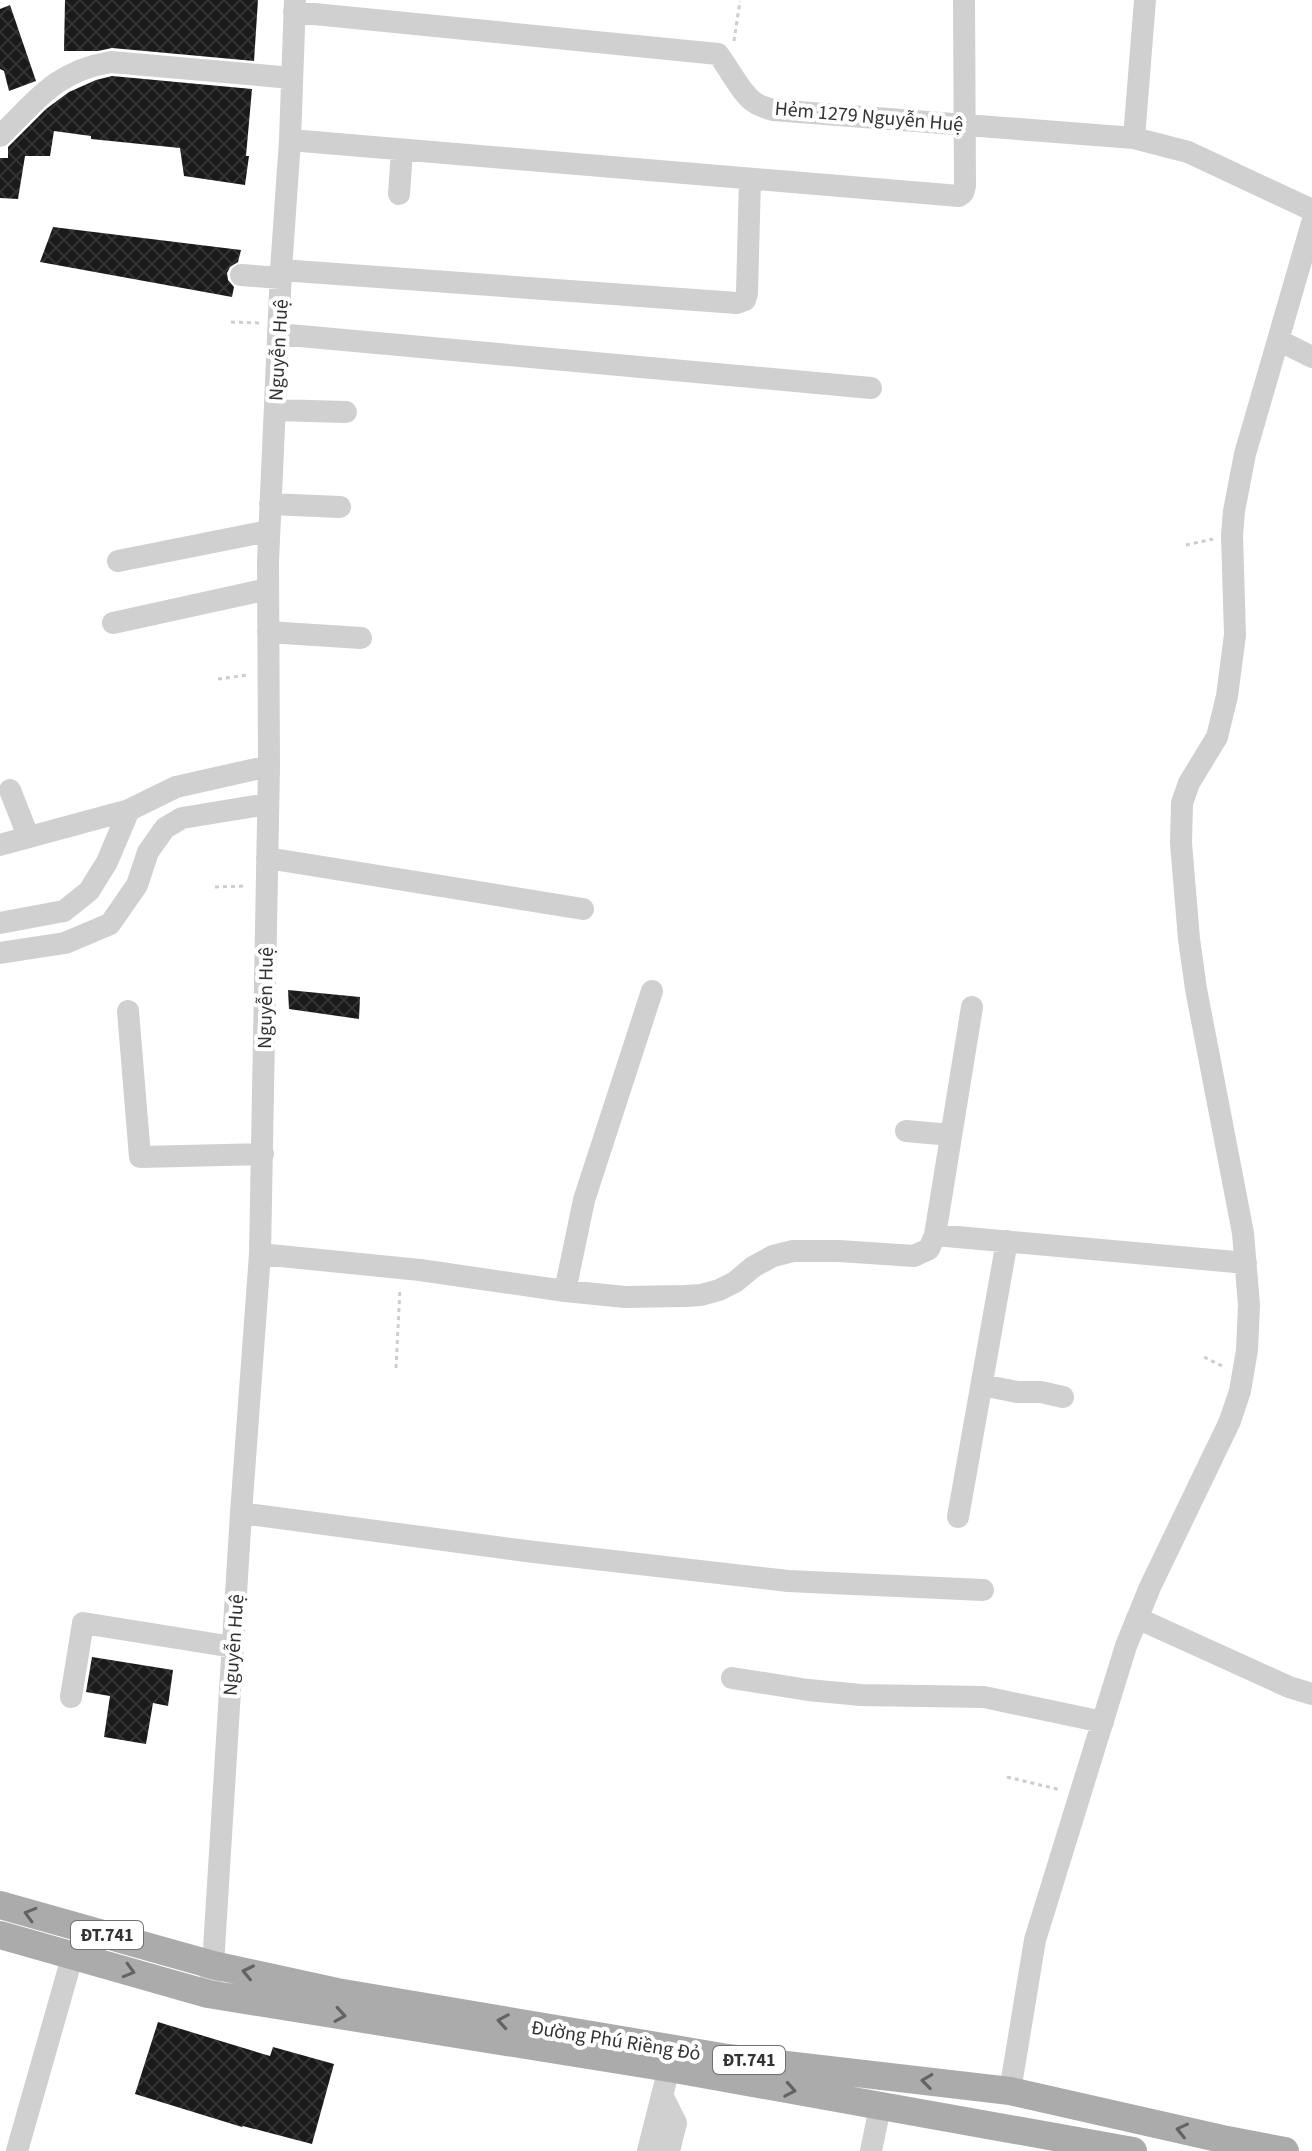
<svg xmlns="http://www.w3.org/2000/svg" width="1312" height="2151" font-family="'Source Sans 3',sans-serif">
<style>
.building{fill:url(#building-cross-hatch)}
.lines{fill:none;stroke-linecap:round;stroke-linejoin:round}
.path{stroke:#cdcdcd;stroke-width:3;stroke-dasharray:4 4;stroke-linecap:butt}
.minor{stroke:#d0d0d0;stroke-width:22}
.major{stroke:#ababab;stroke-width:28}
.oneway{stroke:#636363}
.labels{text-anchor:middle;stroke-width:8;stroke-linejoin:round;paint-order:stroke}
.shield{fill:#fff;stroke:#707070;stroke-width:2}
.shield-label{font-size:18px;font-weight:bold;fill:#333}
.street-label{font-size:20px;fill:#333;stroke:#fff}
</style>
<defs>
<pattern id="building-cross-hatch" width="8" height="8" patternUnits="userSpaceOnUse" patternTransform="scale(2)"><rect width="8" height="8" fill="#1a1a1a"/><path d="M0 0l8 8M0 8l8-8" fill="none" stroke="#333"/></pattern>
</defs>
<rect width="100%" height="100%" fill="#fff"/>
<path class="building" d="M 65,0 L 258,0 L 254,61 L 112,48 L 98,51 L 64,51 Z
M 10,5 L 36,81 L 9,91 L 4,71 L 0,69 L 0,9 Z
M 112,76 L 252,89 L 246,156 L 249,156 L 245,185 L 184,176 L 180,148 L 91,139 L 91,136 L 54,131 L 50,156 L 25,156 L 18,199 L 0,198 L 0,158 L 8,158 L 8,147 L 46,109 L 69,92 L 96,80 Z
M 53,227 L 241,250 L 238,262 L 230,267 L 227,273 L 228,280 L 234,287 L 232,297 L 40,262 Z
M 288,990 L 360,997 L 359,1019 L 289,1009 Z
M 92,1657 L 173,1670 L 168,1706 L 153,1703 L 146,1744 L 104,1737 L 110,1696 L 86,1692 Z
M 158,2022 L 270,2056 L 273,2047 L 334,2064 L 312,2144 L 243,2126 L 242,2127 L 135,2094 Z"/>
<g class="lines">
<path class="path" d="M 734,41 L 740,1
M 231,322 L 259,323
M 1186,545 L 1213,539
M 218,679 L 248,675
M 215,887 L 247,886
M 1204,1357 L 1224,1367
M 396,1368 L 400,1288
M 1007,1777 L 1061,1790"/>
<path class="minor" d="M 294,12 L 718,54 C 729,68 741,93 754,102 C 759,106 767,108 773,110 L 1134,138 L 1188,152 L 1312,210
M 0,136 C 37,100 56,71 111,62 L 292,78
M 1134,138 L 1145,0
M 290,140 L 959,196 L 963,193 L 965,186 L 964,0
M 399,194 L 402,150
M 281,270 L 737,303 L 745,300 L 747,293 L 750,179
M 241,275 L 281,278
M 278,334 L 871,388
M 1278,340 L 1312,357
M 275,410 L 346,412
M 270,504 L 340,507
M 118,561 L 269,531
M 113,623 L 268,589
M 268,632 L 361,638
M 10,790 L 28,836
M 0,845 L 129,810
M 267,858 L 583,909
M 0,923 L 64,911 L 89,891 L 107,862 L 129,810 L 176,787 L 269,766
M 0,953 L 65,943 L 110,924 L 137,885 L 148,852 L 165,828 L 182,818 L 268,804
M 128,1011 L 140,1157 L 263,1154
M 906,1131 L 951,1135
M 935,1235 L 1246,1263
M 260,1254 L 420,1270 L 565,1291 L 625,1297 L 685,1296 L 701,1295 L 719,1290 L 735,1282 L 753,1267 L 773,1256 L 793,1251 L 839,1251 L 914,1256 L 929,1249 L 935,1235 L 972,1007
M 565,1291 L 584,1200 L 652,991
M 982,1385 L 1017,1392 L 1041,1392 L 1063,1397
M 241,1513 L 534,1552 L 788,1581 L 983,1590
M 958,1517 L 1007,1241
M 1137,1618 L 1289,1687 L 1312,1694
M 732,1678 L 808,1690 L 861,1695 L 984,1697 L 1103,1722
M 71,1697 L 83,1623 L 233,1647
M 210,1981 L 213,1965 L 241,1513 L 260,1254 L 269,766 L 268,562 L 281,270 L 290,140 L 295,0
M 1010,2091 L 1035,1940 L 1126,1646 L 1150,1587 L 1230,1421 L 1240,1391 L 1247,1350 L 1249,1305 L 1243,1233 L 1196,989 L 1189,939 L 1181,843 L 1182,803 L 1189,783 L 1217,737 L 1227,696 L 1235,635 L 1232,535 L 1234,511 L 1245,454 L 1312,223
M 662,2095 L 676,2123 L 669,2151
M 17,2151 L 73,1954
M 648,2151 L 669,2068
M 871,2151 L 880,2107"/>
<path class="major" d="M 0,1905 L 213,1965 L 337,1992 L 728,2058 L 1010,2091 L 1222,2139 L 1285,2151
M 0,1935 L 208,1994 L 669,2068 L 1133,2151"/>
</g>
<defs><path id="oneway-chevron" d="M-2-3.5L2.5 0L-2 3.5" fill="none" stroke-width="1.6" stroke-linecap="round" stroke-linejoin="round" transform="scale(2)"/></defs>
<g class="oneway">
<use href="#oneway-chevron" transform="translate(30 1914) rotate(-164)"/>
<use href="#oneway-chevron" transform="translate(129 1971) rotate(16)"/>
<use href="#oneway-chevron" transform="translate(248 1972) rotate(-168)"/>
<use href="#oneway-chevron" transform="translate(340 2015) rotate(9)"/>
<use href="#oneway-chevron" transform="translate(503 2021) rotate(-170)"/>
<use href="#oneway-chevron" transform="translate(927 2081) rotate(-173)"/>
<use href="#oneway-chevron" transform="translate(790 2090) rotate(10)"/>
<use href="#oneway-chevron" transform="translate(1182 2130) rotate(-167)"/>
</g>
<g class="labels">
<g class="shield">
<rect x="71" y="1921" width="72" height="28" rx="6"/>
<rect x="713" y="2046" width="72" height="28" rx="6"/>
</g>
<g class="shield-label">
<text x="107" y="1941">ĐT.741</text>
<text x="749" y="2066">ĐT.741</text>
</g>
<g class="street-label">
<text transform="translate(869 116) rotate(5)" y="7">Hẻm 1279 Nguyễn Huệ</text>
<text transform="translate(278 350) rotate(-87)" y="7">Nguyễn Huệ</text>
<text transform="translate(265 998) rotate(-89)" y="7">Nguyễn Huệ</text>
<text transform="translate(233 1645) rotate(-86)" y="7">Nguyễn Huệ</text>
<text transform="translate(616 2040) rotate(9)" y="7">Đường Phú Riềng Đỏ</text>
</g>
</g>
</svg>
